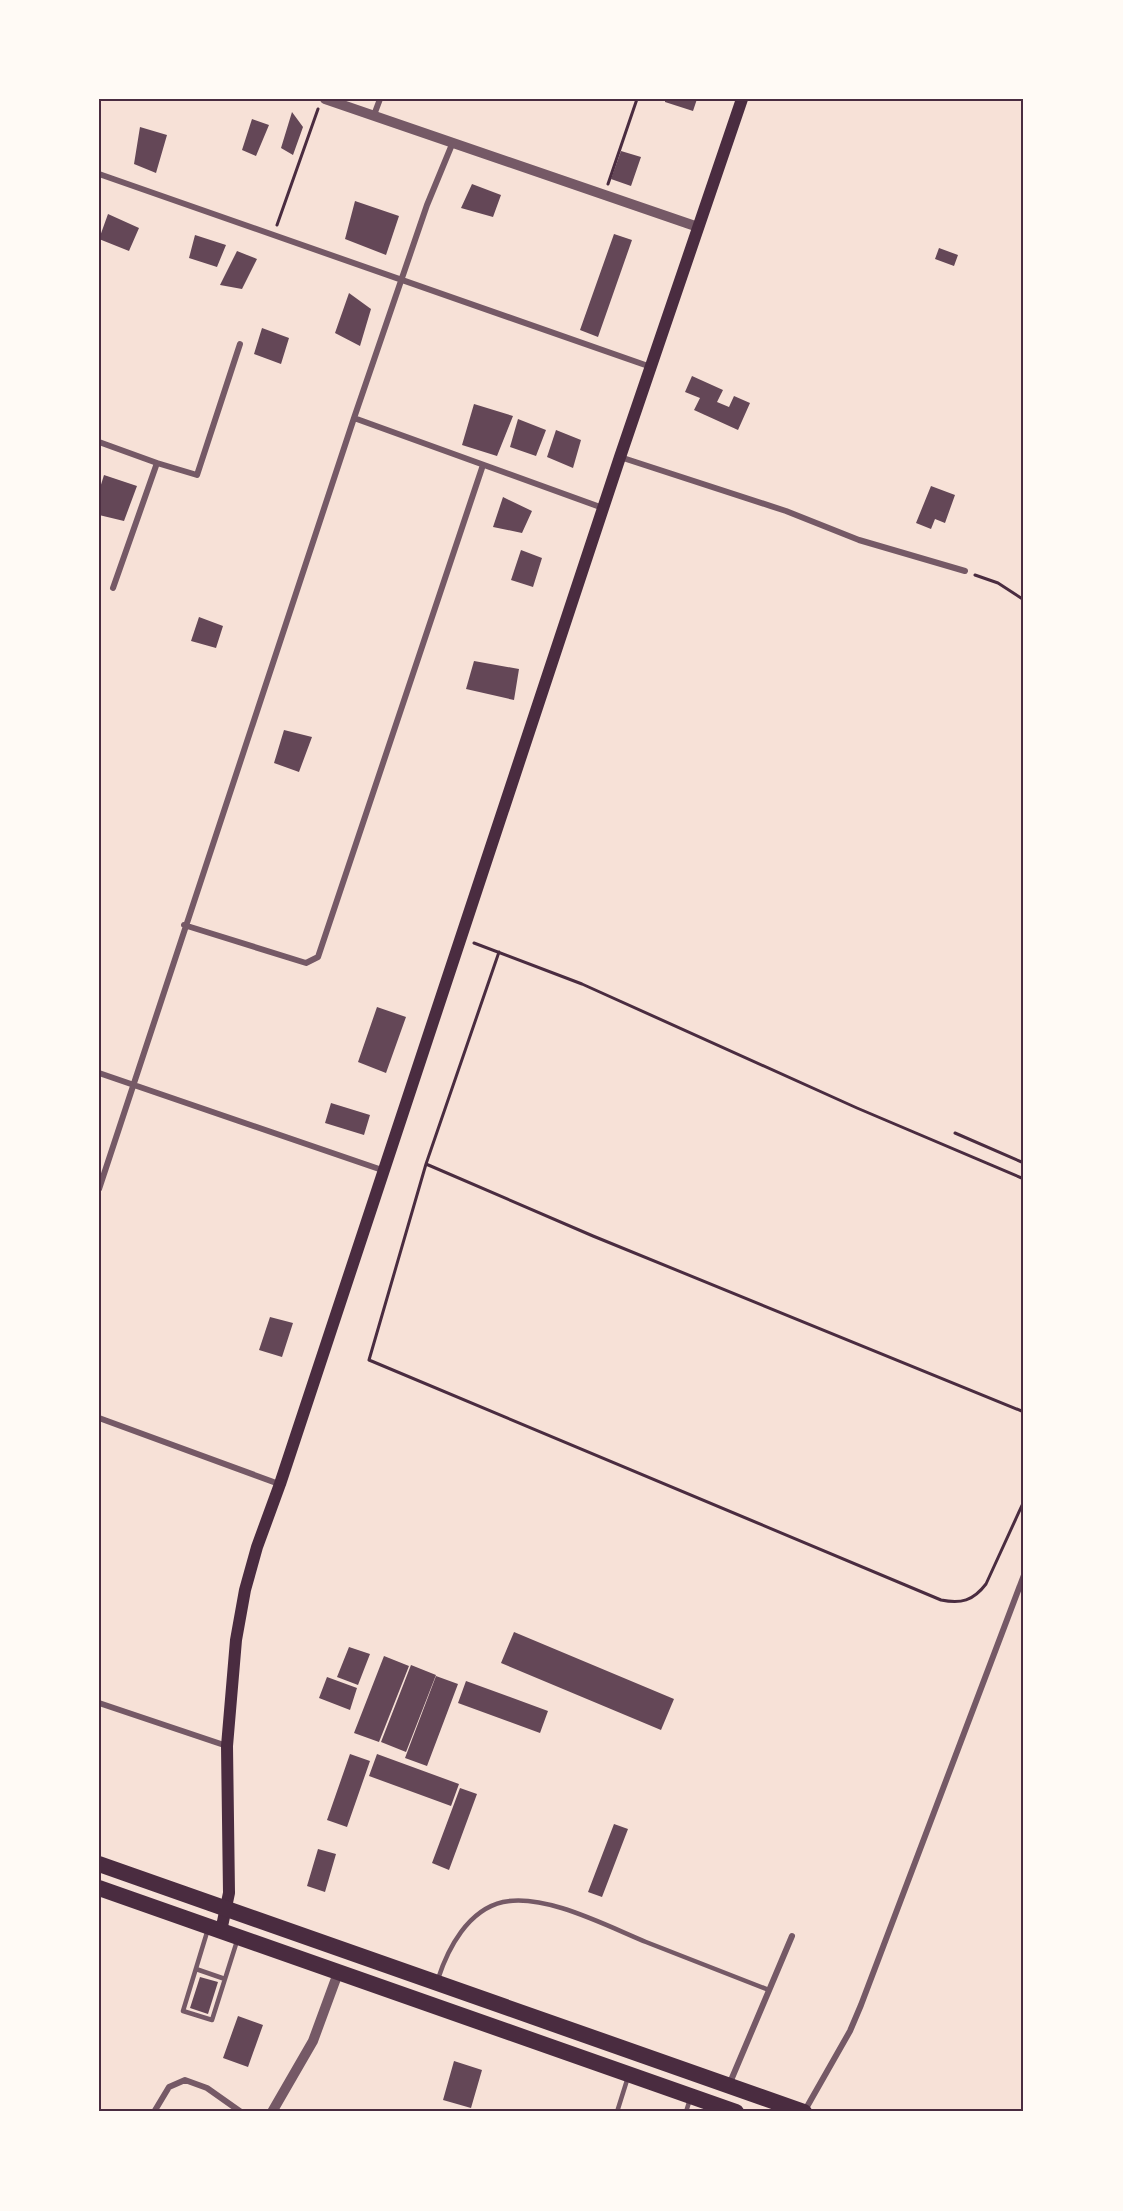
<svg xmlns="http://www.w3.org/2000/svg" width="1123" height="2211" font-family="Mulish,sans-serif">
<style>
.building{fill:#644757}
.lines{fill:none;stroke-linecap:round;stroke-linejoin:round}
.path{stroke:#4a2c40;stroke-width:3}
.service{stroke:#755966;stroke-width:4.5}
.minor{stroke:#755966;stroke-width:6}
.tertiary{stroke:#755966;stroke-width:10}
.secondary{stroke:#4a2c40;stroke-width:12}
.trunk{stroke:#4a2c40;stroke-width:16}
.neatline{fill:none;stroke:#4a2c40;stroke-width:2}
</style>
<rect width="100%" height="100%" fill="#f7e1d7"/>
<path class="building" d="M 665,99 L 697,99 L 693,111 L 665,102 Z
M 292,112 L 303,127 L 293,155 L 281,148 Z
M 252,119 L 269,125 L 256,156 L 242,150 Z
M 140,127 L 167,135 L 156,173 L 134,164 Z
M 621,151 L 641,157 L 631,186 L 611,179 Z
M 472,184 L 501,195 L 493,217 L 461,208 Z
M 355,201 L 399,216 L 386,255 L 345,239 Z
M 108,214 L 139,228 L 129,251 L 99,239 Z
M 614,234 L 632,240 L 598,337 L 580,330 Z
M 195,235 L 226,245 L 217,267 L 189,258 Z
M 939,248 L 958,255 L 954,266 L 935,259 Z
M 237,251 L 257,259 L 242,289 L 220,285 Z
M 349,293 L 371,309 L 360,346 L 335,333 Z
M 262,328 L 289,338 L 281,364 L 254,354 Z
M 692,376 L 723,390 L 717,402 L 729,407 L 734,396 L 750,403 L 738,430 L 694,410 L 700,398 L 685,392 Z
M 474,404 L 513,416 L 497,456 L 462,445 Z
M 518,419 L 546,430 L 536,456 L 510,447 Z
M 556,430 L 581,440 L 573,468 L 547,457 Z
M 104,475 L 137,486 L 124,521 L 99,515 L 99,491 Z
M 931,486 L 955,495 L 945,523 L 935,519 L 931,529 L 916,523 Z
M 503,497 L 532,511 L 522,533 L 493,527 Z
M 521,550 L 542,558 L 533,587 L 511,580 Z
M 199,617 L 223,626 L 216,648 L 191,641 Z
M 474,661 L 519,669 L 514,700 L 466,689 Z
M 284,730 L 312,737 L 299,772 L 274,763 Z
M 377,1007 L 406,1017 L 386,1073 L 358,1062 Z
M 331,1103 L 370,1115 L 364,1135 L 325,1123 Z
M 270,1317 L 293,1323 L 282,1357 L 259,1350 Z
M 514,1632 L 674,1699 L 661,1730 L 501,1663 Z
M 349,1647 L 370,1654 L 358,1685 L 337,1677 Z
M 384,1656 L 409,1666 L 379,1742 L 354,1733 Z
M 411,1665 L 436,1675 L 406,1752 L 381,1742 Z
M 436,1676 L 458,1684 L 427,1766 L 405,1758 Z
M 327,1677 L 357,1688 L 350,1710 L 319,1698 Z
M 466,1681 L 548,1711 L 540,1733 L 458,1703 Z
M 350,1754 L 370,1761 L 347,1827 L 327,1820 Z
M 377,1754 L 459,1784 L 451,1806 L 369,1776 Z
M 460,1788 L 477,1794 L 449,1870 L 432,1863 Z
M 614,1824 L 628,1829 L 602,1897 L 588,1892 Z
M 318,1849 L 336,1854 L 325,1892 L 307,1886 Z
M 200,1977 L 218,1982 L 208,2014 L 190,2008 Z
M 238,2016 L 263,2025 L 248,2067 L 223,2058 Z
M 454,2061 L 482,2070 L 471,2108 L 443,2100 Z"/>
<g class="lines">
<path class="path" d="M 608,184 L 637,99
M 277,225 L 318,109
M 975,575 L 998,583 L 1024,600
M 474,943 L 582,984 L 857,1108 L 1024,1179
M 499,952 L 426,1164 L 593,1236 L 1024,1412
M 955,1133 L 1024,1163
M 426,1164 L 369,1360 L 941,1600 C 961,1604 973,1601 986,1584 L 1024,1501"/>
<path class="service" d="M 208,1929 L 183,2011 L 212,2020 L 237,1941
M 196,1969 L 225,1979
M 438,1979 C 448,1948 468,1910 503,1902 C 545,1893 607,1926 646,1942 C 687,1958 728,1974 769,1990
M 617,2112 L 628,2077
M 686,2112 L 690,2099"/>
<path class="minor" d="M 374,115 L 380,99
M 99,174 L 651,367
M 354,418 L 603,508
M 99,442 L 157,463 L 113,588
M 620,457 L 786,511 L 859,540 L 965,571
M 157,463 L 197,475 L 240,344
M 184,925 L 306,963 L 318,957 L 483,465
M 99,1073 L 385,1171
M 99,1189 L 354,418 L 427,205 L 453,142
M 99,1418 L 279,1484
M 99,1703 L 227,1746
M 729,2085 L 792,1936
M 154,2112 L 169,2087 L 185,2080 L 207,2088 L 241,2112
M 804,2112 L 850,2031 L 861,2005 L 1024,1575"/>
<path class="tertiary" d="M 325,99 L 698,227
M 272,2112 L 313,2041 L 338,1973"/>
<path class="secondary" d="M 221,1931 L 229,1893 L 227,1746 L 236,1640 L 245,1590 L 257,1547 L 280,1484 L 620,457 L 742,99"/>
<path class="trunk" d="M 99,1864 L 804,2112
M 99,1888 L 736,2112"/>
</g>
<rect width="1123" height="2211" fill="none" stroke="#fffaf5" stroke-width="201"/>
<rect x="100" y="100" width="922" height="2010" class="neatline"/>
</svg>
